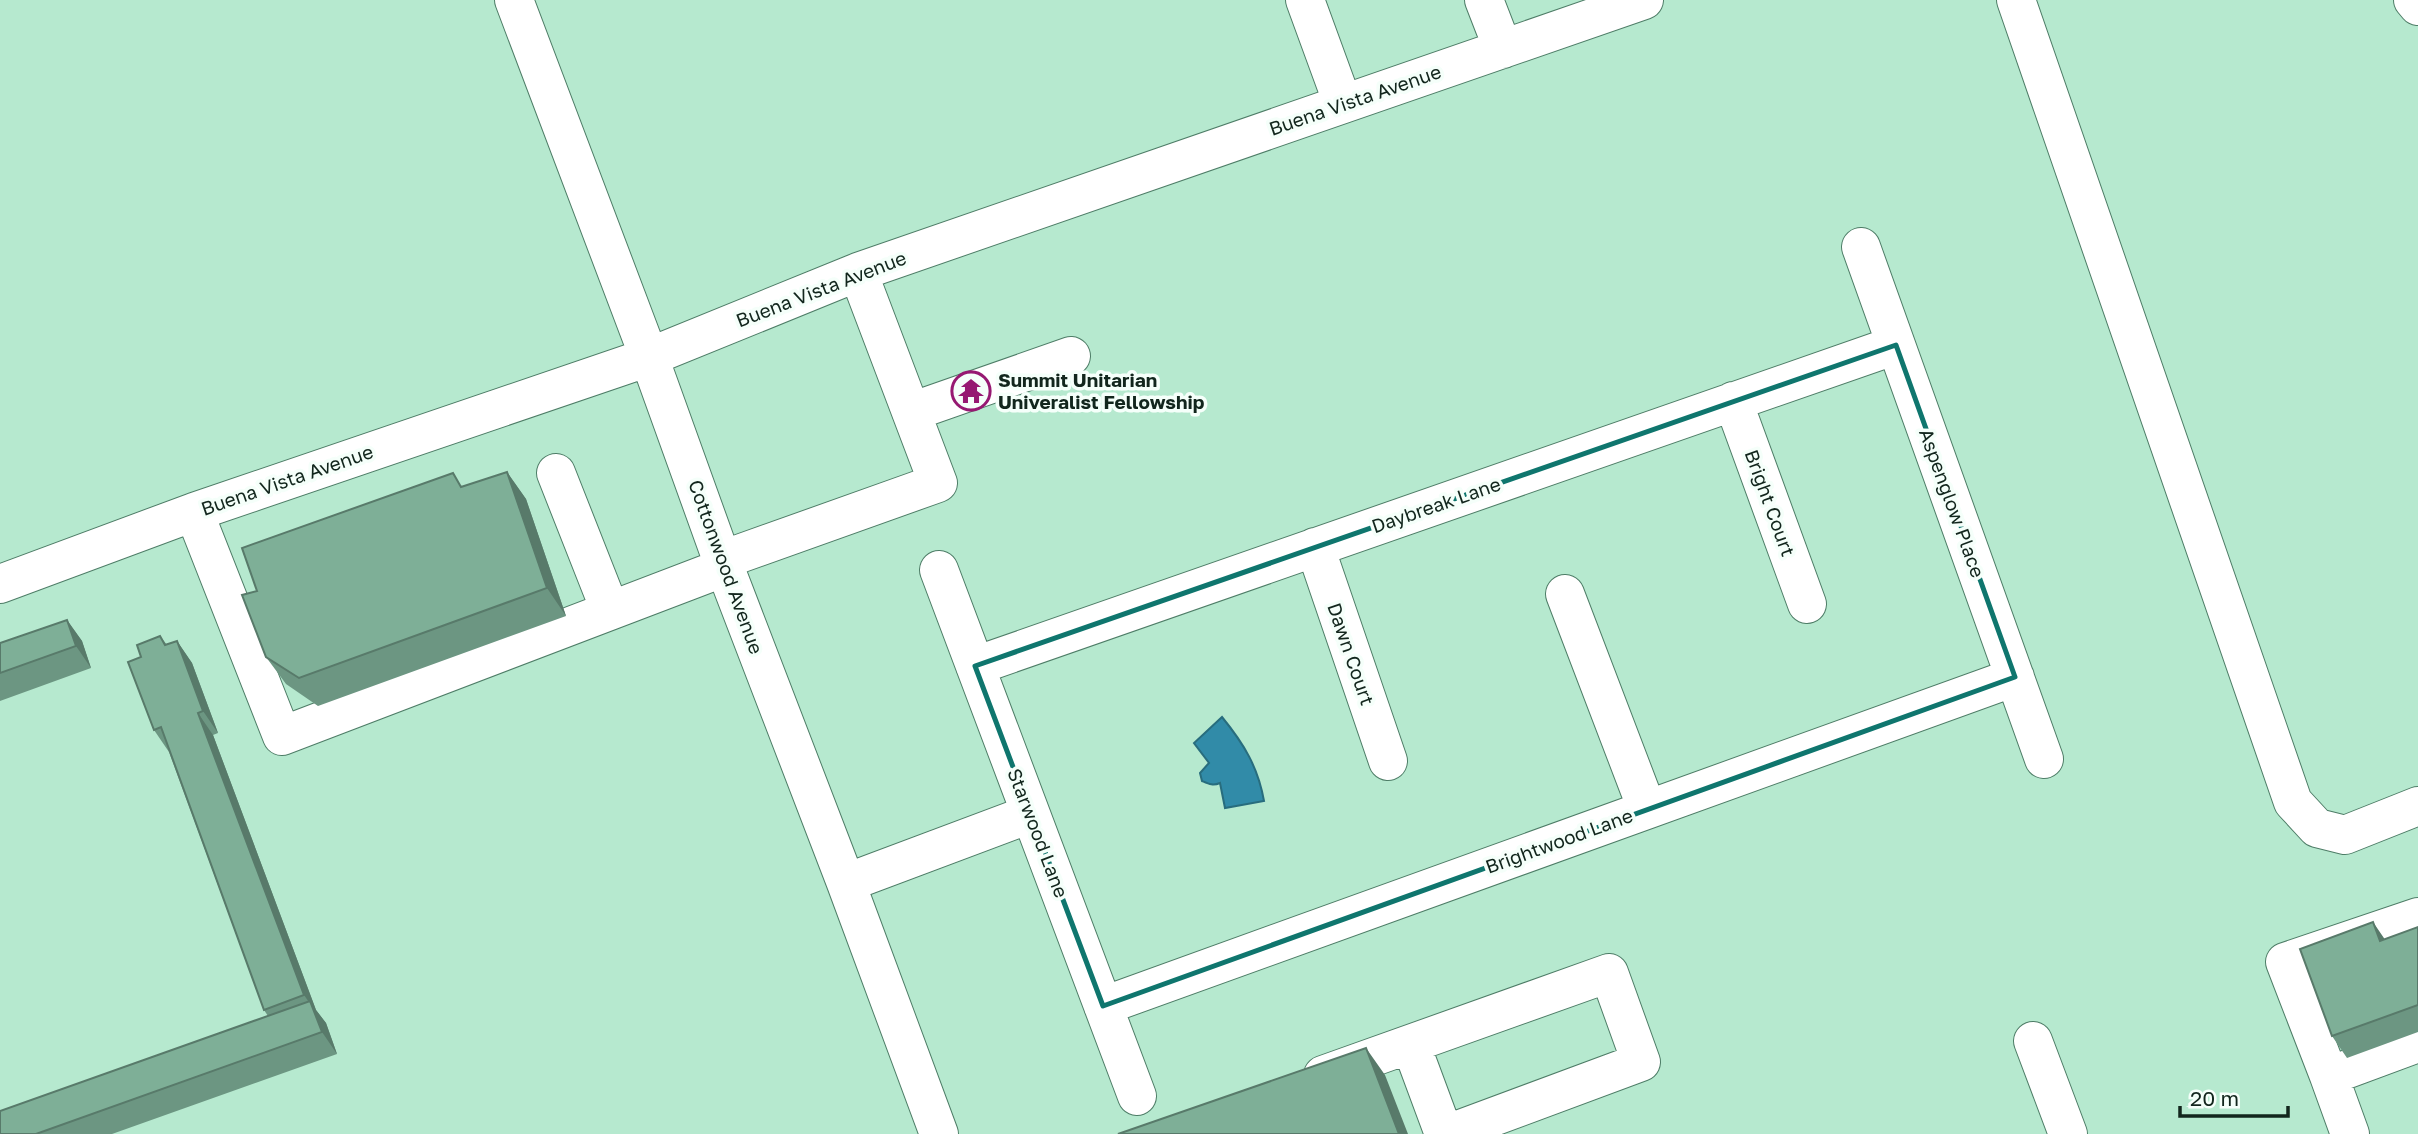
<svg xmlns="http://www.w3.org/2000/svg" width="2418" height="1134" font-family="'Golos Text',sans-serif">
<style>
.water{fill:#318ba8;stroke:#286d7e;stroke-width:2}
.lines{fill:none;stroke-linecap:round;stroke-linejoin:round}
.minor-casing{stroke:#4e7d67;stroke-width:40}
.minor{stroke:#fff;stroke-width:38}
.wall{fill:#6c9682}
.shaded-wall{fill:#587a6a}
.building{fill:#7eaf97;stroke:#587a6a;stroke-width:2}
.marked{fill:none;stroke:#0f766e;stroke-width:5;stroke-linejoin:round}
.labels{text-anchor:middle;stroke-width:7;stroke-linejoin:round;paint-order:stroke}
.street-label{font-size:19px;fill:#12261d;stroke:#f5fffa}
.poi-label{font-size:19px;font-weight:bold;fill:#12261d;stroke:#f5fffa;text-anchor:start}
</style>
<rect width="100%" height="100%" fill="#b6e9cf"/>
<path class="water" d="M 1222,717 C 1244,744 1258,767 1264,801 L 1225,808 L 1220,783 C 1213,786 1209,784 1202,781 L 1200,773 L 1209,763 L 1194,743 Z"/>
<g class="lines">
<g class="minor-casing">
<path id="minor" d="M 514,0 L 649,357 L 722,560 L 846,883 L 939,1134
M 1305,0 L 1343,104
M 1484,0 L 1503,49
M 2016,0 L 2293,802 L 2317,828 L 2345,835 L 2418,806
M 2413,0 L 2418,6
M 1861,247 L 2044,759
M 1733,401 L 1807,604
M 911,412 L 1071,356
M 556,473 L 610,610
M 194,512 L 282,736 L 725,567
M 1315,547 L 1388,761
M 722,560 L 938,483 L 858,272
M 939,570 L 1137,1096
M 0,584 L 194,512 L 649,357 L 858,272 L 1644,0
M 1565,594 L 1647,809
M 975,666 L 1896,345
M 846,883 L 1030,814
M 1103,1006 L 2015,677
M 2033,1041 L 2068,1134
M 1411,1045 L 1444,1134
M 1323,1075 L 1609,973 L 1641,1062 L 1447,1134
M 2329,1076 L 2285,962 L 2418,917
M 2350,1134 L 2329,1076 L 2418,1043"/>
</g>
<use href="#minor" class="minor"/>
</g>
<path class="wall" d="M 507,472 L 526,499 L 566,616 L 318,706 L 286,684 L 266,657 L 463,487 Z
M 67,620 L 82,641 L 91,668 L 0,701 L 0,643 Z
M 160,636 L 167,645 L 177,641 L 192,663 L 218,733 L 213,735 L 316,1010 L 326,1023 L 337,1054 L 112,1134 L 0,1134 L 268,1016 L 264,1010 L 169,752 L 154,730 L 141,657 Z
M 2418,927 L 2418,1032 L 2347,1058 L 2332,1036 L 2385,939 Z"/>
<path class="shaded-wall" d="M 507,472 L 526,499 L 566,616 L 547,588 Z
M 67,620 L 82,641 L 91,668 L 76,646 Z
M 177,641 L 192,663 L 218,733 L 203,711 Z
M 198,713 L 213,735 L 316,1010 L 326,1023 L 337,1054 L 322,1032 L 313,1008 L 304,995 Z
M 2373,922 L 2388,944 L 2380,941 Z
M 1366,1048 L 1385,1075 L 1408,1134 L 1399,1134 Z"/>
<path class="building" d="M 507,472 L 547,588 L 299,678 L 266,657 L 242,595 L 257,591 L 242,548 L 453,473 L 461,487 Z
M 67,620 L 76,646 L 0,673 L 0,643 Z
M 160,636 L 165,645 L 177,641 L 203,711 L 198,713 L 304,995 L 264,1010 L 161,727 L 154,730 L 128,662 L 141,657 L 137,645 Z
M 2373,922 L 2380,941 L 2418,927 L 2418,1005 L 2332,1036 L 2300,949 Z
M 310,1001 L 322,1032 L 36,1134 L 0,1134 L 0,1111 Z
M 1366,1048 L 1399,1134 L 1118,1134 Z"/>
<path class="marked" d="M 1896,345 L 2015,677 L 1103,1006 L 975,666 Z"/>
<defs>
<g id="temple-ring" transform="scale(2.0125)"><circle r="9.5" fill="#f5fffa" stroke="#961972" stroke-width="1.5"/><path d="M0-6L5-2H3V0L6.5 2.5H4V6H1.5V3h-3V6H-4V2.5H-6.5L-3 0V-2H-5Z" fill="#961972"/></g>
</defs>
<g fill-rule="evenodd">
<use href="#temple-ring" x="971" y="391"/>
</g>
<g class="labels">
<g class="street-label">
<text transform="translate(1355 100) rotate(-19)" y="7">Buena Vista Avenue</text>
<text transform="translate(821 289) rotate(-21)" y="7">Buena Vista Avenue</text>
<text transform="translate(287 480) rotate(-19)" y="7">Buena Vista Avenue</text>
<text transform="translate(1770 503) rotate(70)" y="7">Bright Court</text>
<text transform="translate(1952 503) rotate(70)" y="7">Aspenglow Place</text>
<text transform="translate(1436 505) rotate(-19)" y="7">Daybreak Lane</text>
<text transform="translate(726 567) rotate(70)" y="7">Cottonwood Avenue</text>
<text transform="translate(1351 654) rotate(71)" y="7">Dawn Court</text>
<text transform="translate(1038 833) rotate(69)" y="7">Starwood Lane</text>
<text transform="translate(1559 841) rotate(-20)" y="7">Brightwood Lane</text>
</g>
<g class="poi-label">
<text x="998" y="387">Summit Unitarian<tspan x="998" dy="22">Univeralist Fellowship</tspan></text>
</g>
</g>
<path d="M2180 1106v10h108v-10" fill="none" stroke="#12261d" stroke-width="3.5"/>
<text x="2190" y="1106" font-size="21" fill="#12261d" stroke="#f5fffa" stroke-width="5" paint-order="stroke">20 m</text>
</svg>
